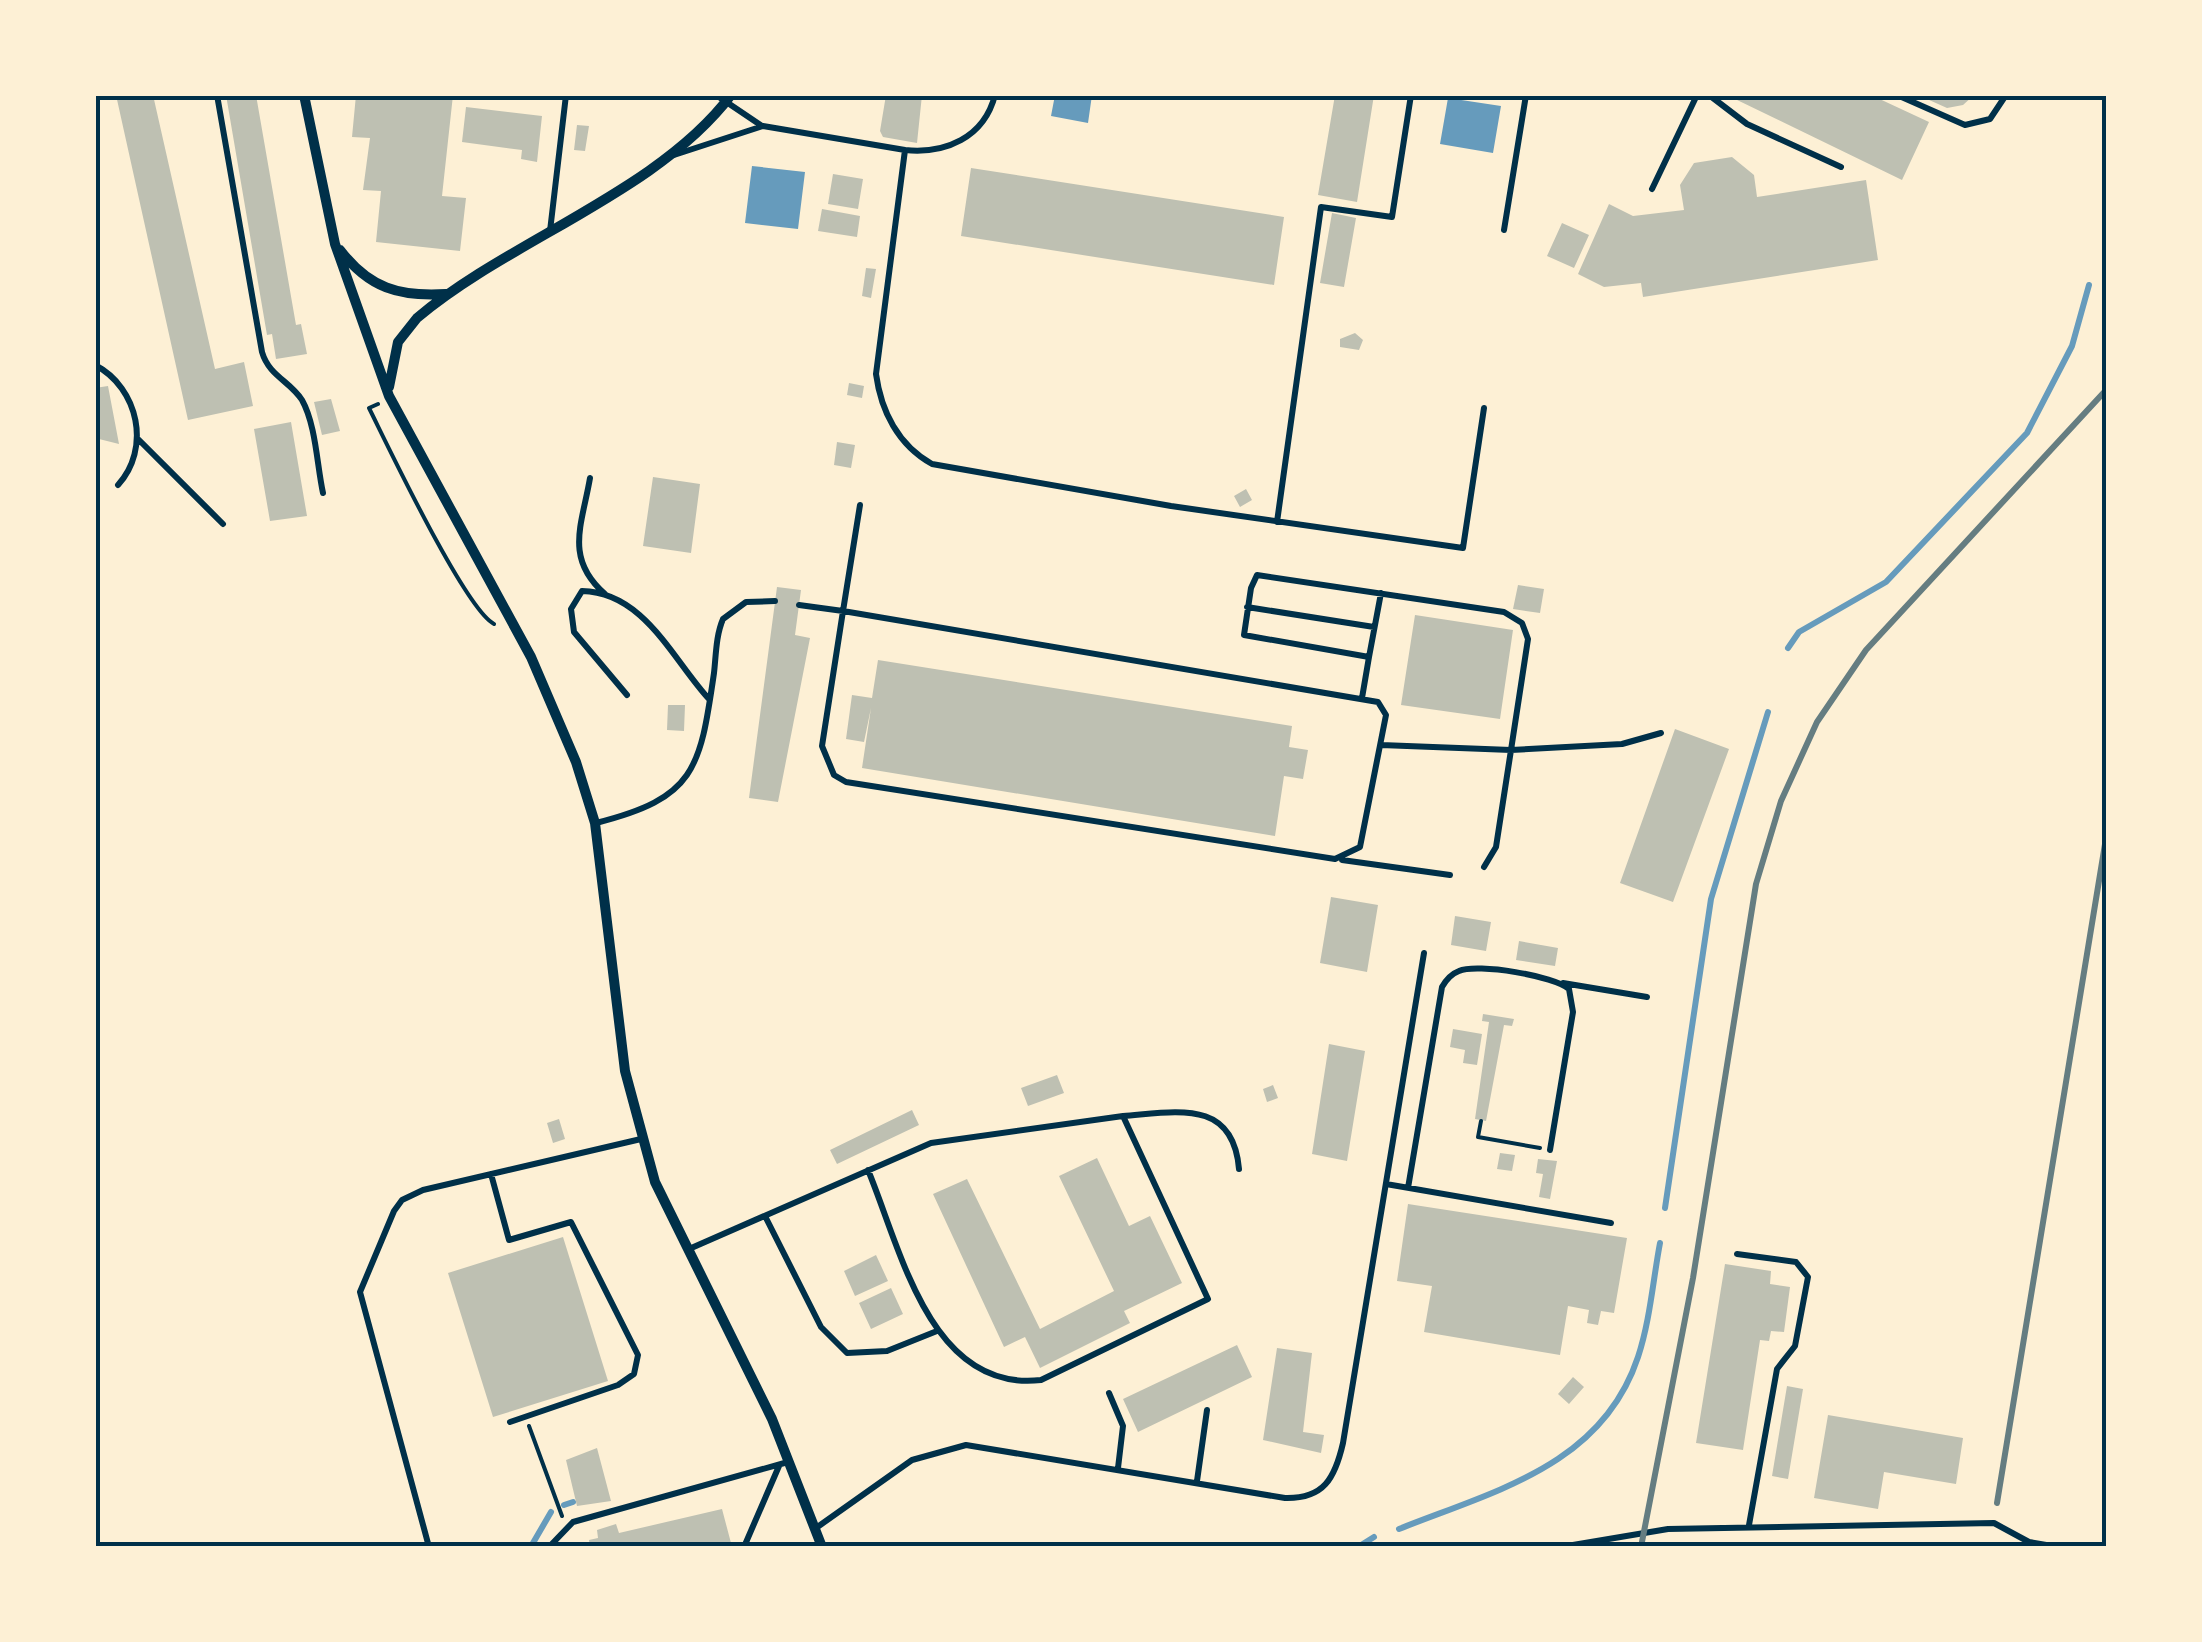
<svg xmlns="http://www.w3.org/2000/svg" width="2202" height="1642" font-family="'Exo 2',sans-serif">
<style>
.water{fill:#669bbc}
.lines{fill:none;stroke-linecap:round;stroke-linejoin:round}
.stream{stroke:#669bbc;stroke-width:6}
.building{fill:#bec0b2}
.path{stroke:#003049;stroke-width:4}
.service{stroke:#003049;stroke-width:6}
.minor{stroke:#003049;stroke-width:10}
.rail{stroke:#657d81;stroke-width:6}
.neatline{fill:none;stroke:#003049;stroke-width:4}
</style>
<rect width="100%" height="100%" fill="#fdf0d5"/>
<path class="water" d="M 1055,95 L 1092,95 L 1088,123 L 1051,116 Z
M 1448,98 L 1501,106 L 1493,153 L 1440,144 Z
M 752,166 L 805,172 L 798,229 L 745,223 Z"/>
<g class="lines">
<path class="stream" d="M 1788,648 L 1799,632 L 1886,582 L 2027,433 L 2072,346 L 2089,285
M 1665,1208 L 1711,899 L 1768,712
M 564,1505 L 573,1502
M 1399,1529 C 1494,1491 1602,1466 1638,1357 C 1650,1321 1653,1280 1660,1243
M 533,1543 L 551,1512
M 1358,1547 L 1374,1537"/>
</g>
<path class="building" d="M 116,95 L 153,95 L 215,369 L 244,362 L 253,406 L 188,420 Z
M 226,95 L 256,95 L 296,325 L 301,324 L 307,354 L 276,359 L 272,334 L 267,335 Z
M 356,95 L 453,95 L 442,196 L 466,198 L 460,251 L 376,242 L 381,191 L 363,190 L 370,138 L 352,137 Z
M 886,95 L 922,95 L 917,143 L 883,137 L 880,131 Z
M 1335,95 L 1374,95 L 1357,202 L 1318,195 Z
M 1737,95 L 1871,95 L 1929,122 L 1902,180 L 1735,99 Z
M 1918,95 L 1974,95 L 1963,105 L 1947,108 Z
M 466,107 L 542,116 L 537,162 L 521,159 L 522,150 L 462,142 Z
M 577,125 L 589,126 L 585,151 L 574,150 Z
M 1732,157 L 1754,175 L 1757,197 L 1866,180 L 1878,260 L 1643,297 L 1641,283 L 1604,287 L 1578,274 L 1609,204 L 1633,216 L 1684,210 L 1680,185 L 1694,163 Z
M 971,168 L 1284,217 L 1274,285 L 961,236 Z
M 833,174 L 863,179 L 858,209 L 828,204 Z
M 822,209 L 860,216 L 857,237 L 818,231 Z
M 1332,213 L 1356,218 L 1344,287 L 1320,283 Z
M 1562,223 L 1589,235 L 1574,268 L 1547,256 Z
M 866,268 L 876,269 L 871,298 L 862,296 Z
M 1355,333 L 1363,340 L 1359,350 L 1340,347 L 1340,339 Z
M 849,383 L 864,386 L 862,398 L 847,395 Z
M 108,386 L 119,444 L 95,438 L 95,388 Z
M 331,399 L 340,431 L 322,435 L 314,402 Z
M 291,422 L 307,516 L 270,521 L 254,429 Z
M 837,442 L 855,445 L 851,468 L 834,465 Z
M 653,477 L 700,484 L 691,553 L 643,546 Z
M 1246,489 L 1252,500 L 1240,507 L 1234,496 Z
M 1518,585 L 1544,589 L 1540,613 L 1513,609 Z
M 777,587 L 801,590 L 795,635 L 810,638 L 778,802 L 749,798 Z
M 1415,615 L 1513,630 L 1500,719 L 1401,705 Z
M 878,660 L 1292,726 L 1289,747 L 1308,750 L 1303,779 L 1284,776 L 1275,836 L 862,768 L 871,708 L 864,742 L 846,739 L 852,695 L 872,698 Z
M 668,705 L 685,705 L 684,731 L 667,730 Z
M 1675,729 L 1729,749 L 1673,902 L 1620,883 Z
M 1331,897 L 1378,905 L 1367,972 L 1320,963 Z
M 1455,916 L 1491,922 L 1486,951 L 1451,945 Z
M 1519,941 L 1558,948 L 1555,966 L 1516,960 Z
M 1483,1014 L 1514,1019 L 1512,1026 L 1504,1025 L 1486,1121 L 1475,1119 L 1489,1022 L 1482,1021 Z
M 1453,1029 L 1482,1034 L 1477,1065 L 1463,1063 L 1465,1050 L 1450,1047 Z
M 1329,1044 L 1365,1051 L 1347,1161 L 1312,1154 Z
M 1057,1075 L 1064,1093 L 1028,1106 L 1021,1088 Z
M 1273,1085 L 1278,1098 L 1267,1102 L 1263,1089 Z
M 912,1110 L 919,1125 L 837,1164 L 830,1150 Z
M 559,1119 L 565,1139 L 553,1143 L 547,1123 Z
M 1500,1153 L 1515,1155 L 1512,1171 L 1497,1169 Z
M 1097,1158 L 1129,1226 L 1150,1216 L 1182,1283 L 1124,1311 L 1130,1323 L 1040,1368 L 1025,1337 L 1004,1347 L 933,1194 L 967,1179 L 1040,1329 L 1114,1291 L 1059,1176 Z
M 1538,1159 L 1557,1161 L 1550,1199 L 1539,1197 L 1543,1174 L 1536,1173 Z
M 1408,1204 L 1627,1238 L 1614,1313 L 1601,1311 L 1598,1325 L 1587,1323 L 1589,1310 L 1568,1306 L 1560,1355 L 1424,1332 L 1432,1286 L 1397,1281 Z
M 563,1237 L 608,1381 L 493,1417 L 448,1273 Z
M 876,1255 L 888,1281 L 855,1296 L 844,1271 Z
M 1725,1264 L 1771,1271 L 1770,1284 L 1790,1287 L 1784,1332 L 1771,1331 L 1769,1341 L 1760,1340 L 1743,1450 L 1696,1443 Z
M 891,1288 L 903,1314 L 871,1329 L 859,1303 Z
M 1237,1345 L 1252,1377 L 1138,1432 L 1123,1399 Z
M 1277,1348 L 1312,1353 L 1303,1432 L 1324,1435 L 1321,1453 L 1263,1440 Z
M 1573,1377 L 1584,1387 L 1569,1404 L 1558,1394 Z
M 1787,1386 L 1803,1389 L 1788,1479 L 1772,1476 Z
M 1828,1415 L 1963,1438 L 1956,1484 L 1884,1472 L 1878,1509 L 1814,1498 Z
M 597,1448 L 611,1501 L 577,1506 L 566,1460 Z
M 722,1509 L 731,1543 L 590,1547 L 589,1540 L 598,1538 L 597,1530 L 616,1524 L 619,1533 Z"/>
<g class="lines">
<path class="path" d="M 378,404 L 369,408 C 388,446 465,609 494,624
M 1481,1121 L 1478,1137 L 1540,1148
M 529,1426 L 562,1516"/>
<path class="service" d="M 217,95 L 262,352 C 269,376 290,381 302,400 C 316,425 317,466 323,493
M 554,95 L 565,97
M 716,95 L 762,126
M 1709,95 L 1747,124 L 1841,167
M 1897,95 L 1965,125 L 1990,119 L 2006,95
M 905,150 C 945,154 984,138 995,95
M 674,155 L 763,126 L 905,150 L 876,374 C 881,411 898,445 932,464 L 1171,506 L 1463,548 L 1484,408
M 1652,189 L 1697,95
M 1504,230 L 1526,95
M 550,231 L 566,95
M 95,365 C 139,388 151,449 118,485
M 139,440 L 223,524
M 590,478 C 582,525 564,558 605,594
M 1277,522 L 1321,207 L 1392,217 L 1411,95
M 799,605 L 843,611 L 822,746 L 834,775 L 846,782 L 1335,859 L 1360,847 L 1386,715 L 1378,702 L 843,611 L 860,505
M 1247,607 L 1374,627
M 1369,657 L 1381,593
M 627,695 L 574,632 L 571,609 L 582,591 C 644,592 673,660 709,699
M 1362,698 L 1369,657 L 1244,635 L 1251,588 L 1257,575 L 1504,612 L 1522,623 L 1528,639 L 1511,750 L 1622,744 L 1661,733
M 1381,745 L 1511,750 L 1496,847 L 1484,867
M 596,823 C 695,798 700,770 714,673 C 716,655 716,635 723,619 L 746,602 L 775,601
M 1342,860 L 1450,875
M 1563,983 L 1647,997
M 1123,1116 C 1176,1112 1233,1098 1239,1169
M 491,1174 L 509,1240 L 571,1222 L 638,1355 L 634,1374 L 618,1385 L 510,1422
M 1386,1184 L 1611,1223
M 1408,1188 L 1442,987 C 1446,980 1451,974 1459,971 C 1477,963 1555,976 1569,989 L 1573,1012 L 1550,1150
M 765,1216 L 821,1327 L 847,1353 L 887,1351 L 937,1331
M 689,1249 L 931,1143 L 1123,1116 L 1208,1299 L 1041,1380 C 930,1393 901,1249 868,1170
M 1737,1254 L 1796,1262 L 1808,1277 L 1795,1346 L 1777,1369 L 1749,1525
M 1109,1393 L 1123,1426 L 1118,1468
M 1197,1481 L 1207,1410
M 816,1528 L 912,1460 L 966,1445 L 1285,1498 C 1324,1499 1335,1478 1343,1443 L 1424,953
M 429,1547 L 360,1292 L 394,1211 L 402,1200 L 423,1190 L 641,1139
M 549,1547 L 573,1522 L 788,1462
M 744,1547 L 779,1466
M 1561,1547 L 1668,1529 L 1994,1523 L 2029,1542 L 2058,1547"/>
<path class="minor" d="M 304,95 L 335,244 L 389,396 L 531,657 L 576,762 L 595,823 L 625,1071 L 655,1182 L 772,1419 L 822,1547
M 340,250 C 369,288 399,297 446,294
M 389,387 L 398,342 L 417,318 C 509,240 658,192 731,95"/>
<path class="rail" d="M 1997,1503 L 2107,832
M 1641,1547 L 1693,1278 L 1756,884 L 1781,801 L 1817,722 L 1866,650 L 2107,389"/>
</g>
<rect width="2202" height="1642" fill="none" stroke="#fdf0d5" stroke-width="195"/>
<rect x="98" y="98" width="2006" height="1446" class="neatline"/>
</svg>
